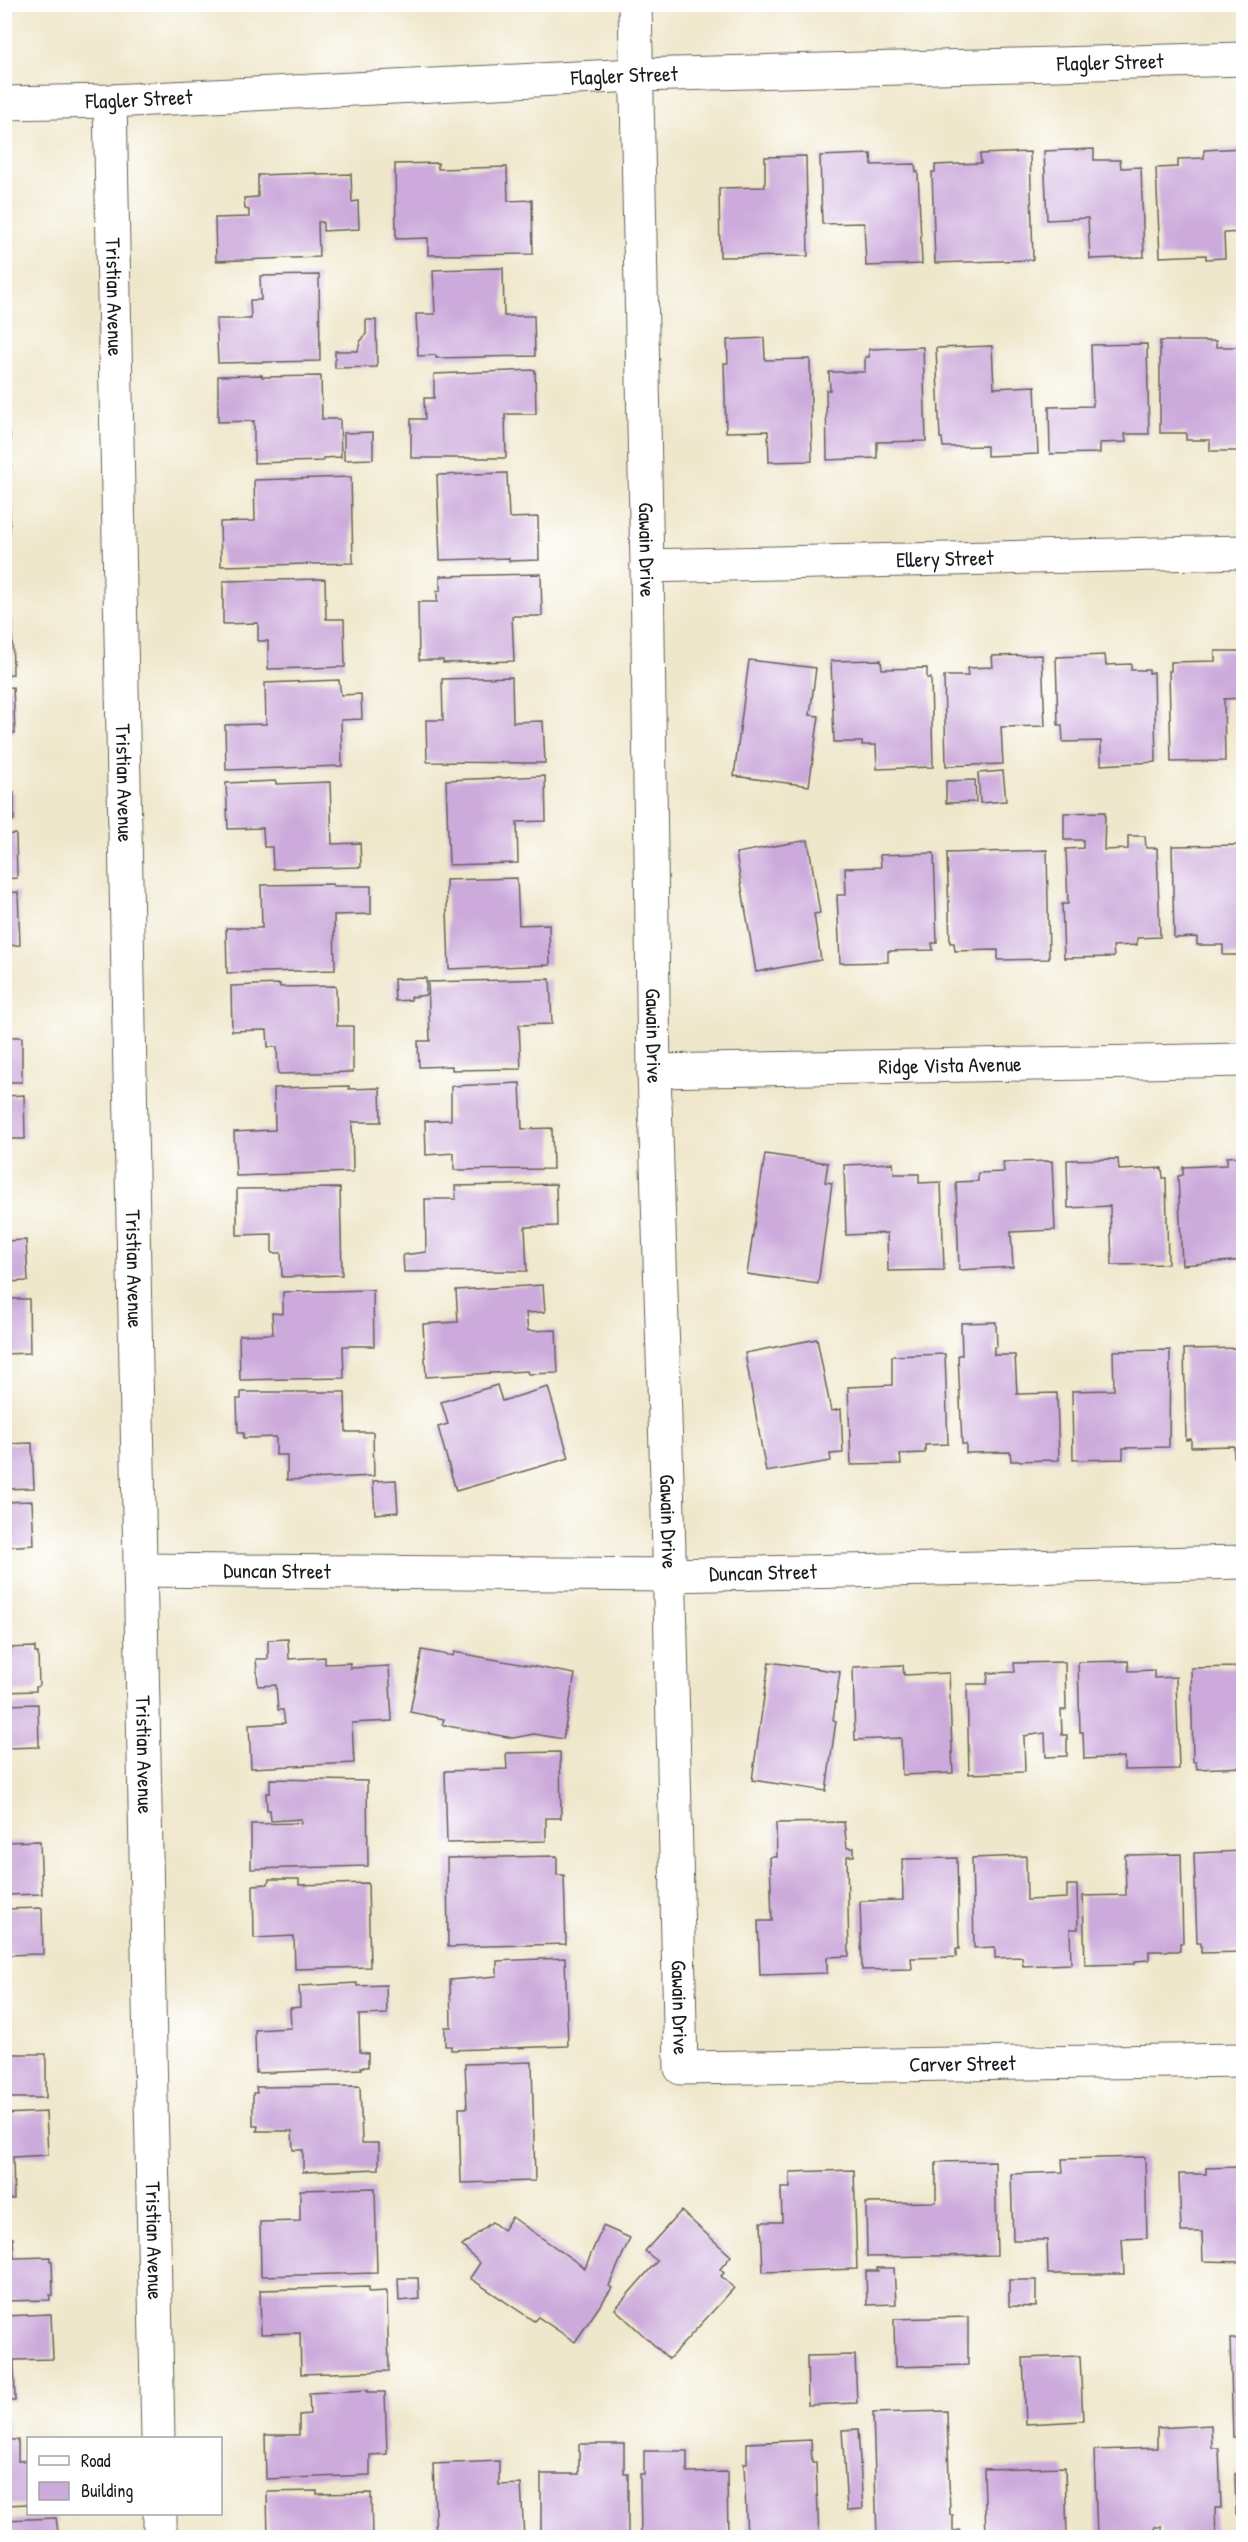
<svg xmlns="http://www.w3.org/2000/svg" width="1248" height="2542" font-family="'Patrick Hand',sans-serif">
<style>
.building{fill:#ccaadb}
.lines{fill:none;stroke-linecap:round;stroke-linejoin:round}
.street-casing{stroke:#666359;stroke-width:35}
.street{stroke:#fff;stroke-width:33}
.labels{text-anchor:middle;stroke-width:4.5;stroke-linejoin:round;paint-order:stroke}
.street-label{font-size:21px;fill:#1c1c1c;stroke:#fff}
</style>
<rect width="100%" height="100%" fill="#fff"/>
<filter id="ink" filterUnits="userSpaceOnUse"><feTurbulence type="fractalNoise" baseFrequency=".0167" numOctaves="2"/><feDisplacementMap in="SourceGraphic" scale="12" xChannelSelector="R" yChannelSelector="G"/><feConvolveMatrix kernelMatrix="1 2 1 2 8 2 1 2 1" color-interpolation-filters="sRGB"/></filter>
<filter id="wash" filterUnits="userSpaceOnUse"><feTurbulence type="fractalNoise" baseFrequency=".008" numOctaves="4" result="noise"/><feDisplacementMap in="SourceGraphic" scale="24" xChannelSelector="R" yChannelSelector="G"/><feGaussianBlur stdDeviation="1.35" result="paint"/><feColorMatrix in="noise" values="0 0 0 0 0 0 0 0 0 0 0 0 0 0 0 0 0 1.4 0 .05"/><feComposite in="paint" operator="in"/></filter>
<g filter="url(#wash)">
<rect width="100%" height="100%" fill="#efe7cb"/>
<g id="blocks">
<path class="building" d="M 1244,148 L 1244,232 L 1224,233 L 1225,258 L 1206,259 L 1206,255 L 1160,257 L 1156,168 L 1178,167 L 1178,159 L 1204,158 L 1204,150 Z
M 1094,149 L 1094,160 L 1120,160 L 1121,168 L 1141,167 L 1144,257 L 1090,259 L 1088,218 L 1047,220 L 1044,151 Z
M 1030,152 L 1033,260 L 935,263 L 932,172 L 935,172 L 935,165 L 981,163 L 980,154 Z
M 871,154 L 872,165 L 915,164 L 916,172 L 918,172 L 922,264 L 866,266 L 864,223 L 822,224 L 820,156 Z
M 806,156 L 808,256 L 720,257 L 719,188 L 765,187 L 765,157 Z
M 438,163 L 438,169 L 507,167 L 508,201 L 532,200 L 533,254 L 428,255 L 428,238 L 396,239 L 395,164 Z
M 317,173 L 317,175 L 351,174 L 352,202 L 358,201 L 359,229 L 323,231 L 323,222 L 318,222 L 319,257 L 216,261 L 215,218 L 249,217 L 249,210 L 245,209 L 244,198 L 258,197 L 258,175 Z
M 503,268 L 504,316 L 534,316 L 535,356 L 436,358 L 436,355 L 418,356 L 416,314 L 435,314 L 433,270 Z
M 319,275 L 320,361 L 218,363 L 216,319 L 251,319 L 250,300 L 261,300 L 260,276 Z
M 366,320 L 376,320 L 377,367 L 335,368 L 335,351 L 358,351 L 360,342 L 366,334 Z
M 764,338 L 765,360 L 810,359 L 812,461 L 769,462 L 768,431 L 726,432 L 724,363 L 728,363 L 727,340 Z
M 1160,341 L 1216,341 L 1216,347 L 1244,347 L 1244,451 L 1210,451 L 1210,440 L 1186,440 L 1186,433 L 1160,433 Z
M 1147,344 L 1149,434 L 1125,434 L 1126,442 L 1100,443 L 1100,453 L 1050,454 L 1049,407 L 1093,406 L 1091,345 Z
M 992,346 L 994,388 L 1035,386 L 1038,454 L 987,456 L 987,446 L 943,447 L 942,438 L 940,438 L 936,348 Z
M 923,347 L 926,441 L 877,442 L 877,458 L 827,460 L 826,390 L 830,390 L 829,372 L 865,372 L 865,357 L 869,357 L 869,349 Z
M 535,370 L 536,414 L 505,414 L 506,458 L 411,458 L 411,419 L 425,419 L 424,398 L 434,398 L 434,374 Z
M 262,375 L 262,377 L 321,376 L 322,419 L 340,419 L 341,457 L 323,458 L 323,461 L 254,463 L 254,421 L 218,422 L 218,376 Z
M 4,428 L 7,433 L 10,433 L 11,467 L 7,468 L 7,473 L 4,473 Z
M 373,432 L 373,459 L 344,460 L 344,433 Z
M 507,473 L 509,518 L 538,517 L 539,560 L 509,561 L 509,558 L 440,560 L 437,475 Z
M 351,477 L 353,563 L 221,566 L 220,522 L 255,521 L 254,480 Z
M 9,486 L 10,531 L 4,531 L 4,487 Z
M 541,574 L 542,616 L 512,616 L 514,661 L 443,663 L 443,660 L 419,660 L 418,602 L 437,602 L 437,591 L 440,591 L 440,576 Z
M 325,579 L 326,619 L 344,619 L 345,667 L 268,669 L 268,641 L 258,641 L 258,623 L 223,624 L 223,581 Z
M 4,619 L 12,619 L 13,674 L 4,675 Z
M 1215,651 L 1244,651 L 1244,698 L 1224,699 L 1225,761 L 1171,762 L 1169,671 L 1171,671 L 1171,662 L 1215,661 Z
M 1042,655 L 1045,726 L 1001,727 L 1003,764 L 946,766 L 944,676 L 968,676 L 967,668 L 993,667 L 992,656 Z
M 1105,655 L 1106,665 L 1131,664 L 1131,670 L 1149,670 L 1149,673 L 1154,672 L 1156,762 L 1101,765 L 1101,741 L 1063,742 L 1062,725 L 1058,725 L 1056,657 Z
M 749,660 L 816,668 L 810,715 L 819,716 L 809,786 L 734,776 Z
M 881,660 L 882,669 L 927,668 L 927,678 L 931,678 L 933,767 L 877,769 L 876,745 L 862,745 L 862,742 L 834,742 L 831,661 Z
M 512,677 L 513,722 L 543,721 L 545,763 L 427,762 L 426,720 L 443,720 L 442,679 Z
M 339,680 L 341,695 L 361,694 L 362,719 L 341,720 L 342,766 L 226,770 L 225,725 L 266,724 L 265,683 Z
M 13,687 L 15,733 L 4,733 L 4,688 Z
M 1003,771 L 1006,801 L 980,803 L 978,773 Z
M 545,776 L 546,821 L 517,822 L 518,863 L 449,865 L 446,780 Z
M 975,780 L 976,802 L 946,803 L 946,781 Z
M 276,781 L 276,784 L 330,782 L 332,844 L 360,843 L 361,867 L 273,869 L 272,847 L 264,847 L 263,828 L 228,829 L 226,783 Z
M 4,792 L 14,792 L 14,820 L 4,820 Z
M 1105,812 L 1104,850 L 1128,849 L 1128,836 L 1145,836 L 1146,848 L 1157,848 L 1160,937 L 1137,938 L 1137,945 L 1113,946 L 1114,957 L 1064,958 L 1062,904 L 1068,904 L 1066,849 L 1083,848 L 1083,840 L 1064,840 L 1064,813 Z
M 16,834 L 17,878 L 4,879 L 4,835 Z
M 808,840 L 820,913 L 814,914 L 821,960 L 756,972 L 736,853 Z
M 1244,845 L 1244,955 L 1223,955 L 1223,945 L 1197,945 L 1197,937 L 1174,938 L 1172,846 Z
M 1047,850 L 1049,959 L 998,960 L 998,950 L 955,951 L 954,943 L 950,943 L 947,853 Z
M 934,853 L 937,943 L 932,943 L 933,950 L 888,951 L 888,962 L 840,963 L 837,895 L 846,895 L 845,868 L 881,867 L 880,855 Z
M 517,878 L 519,925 L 549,924 L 550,965 L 449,969 L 446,880 Z
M 333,884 L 333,886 L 371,886 L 371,914 L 334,915 L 335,970 L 227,973 L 226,928 L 262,928 L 261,885 Z
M 18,892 L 20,945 L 4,946 L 4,893 Z
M 426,978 L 426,995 L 411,997 L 411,1000 L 395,1001 L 394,979 Z
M 550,979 L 552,1024 L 519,1025 L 521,1069 L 452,1070 L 452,1066 L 419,1067 L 418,1041 L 430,1041 L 428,982 Z
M 280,984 L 280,987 L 336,986 L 337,1026 L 353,1026 L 353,1072 L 278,1074 L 277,1047 L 268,1047 L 267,1030 L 232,1031 L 231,986 Z
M 4,1037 L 22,1037 L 22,1082 L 4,1082 Z
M 520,1083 L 522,1129 L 552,1128 L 553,1169 L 454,1170 L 454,1153 L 426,1155 L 425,1121 L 451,1120 L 451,1086 Z
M 349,1086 L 349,1089 L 380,1088 L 381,1122 L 352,1122 L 353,1172 L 236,1176 L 234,1132 L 275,1130 L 274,1088 Z
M 24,1095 L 25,1139 L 5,1139 L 5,1096 Z
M 765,1154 L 828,1163 L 825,1182 L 832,1183 L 818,1284 L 747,1274 Z
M 1244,1156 L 1244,1260 L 1182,1265 L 1178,1176 L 1183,1175 L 1183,1167 L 1227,1165 L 1227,1157 Z
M 1118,1159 L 1119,1170 L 1162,1168 L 1163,1178 L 1166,1178 L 1168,1264 L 1112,1265 L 1110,1206 L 1068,1208 L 1067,1160 Z
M 1052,1161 L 1055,1230 L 1011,1232 L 1013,1267 L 959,1270 L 956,1182 L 978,1181 L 978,1173 L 1004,1172 L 1003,1162 Z
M 893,1163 L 894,1174 L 919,1174 L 919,1183 L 941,1182 L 944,1270 L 888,1271 L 887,1233 L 846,1235 L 844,1165 Z
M 556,1184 L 557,1226 L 525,1227 L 527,1271 L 404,1272 L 403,1255 L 426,1252 L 425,1199 L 456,1199 L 455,1186 Z
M 340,1188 L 342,1275 L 282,1277 L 281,1253 L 272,1253 L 272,1234 L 237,1235 L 237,1189 Z
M 26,1240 L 28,1281 L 4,1282 L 4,1241 Z
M 543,1285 L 545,1312 L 526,1313 L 528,1331 L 556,1330 L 558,1373 L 528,1374 L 527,1371 L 426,1377 L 423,1324 L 458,1322 L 456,1290 Z
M 373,1290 L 374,1346 L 343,1346 L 344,1378 L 240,1380 L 239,1335 L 273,1334 L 272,1313 L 283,1314 L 283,1292 Z
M 4,1299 L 29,1299 L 30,1353 L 4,1354 Z
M 996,1322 L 997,1347 L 994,1347 L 994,1355 L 1015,1355 L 1017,1394 L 1057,1393 L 1059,1460 L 1011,1461 L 1010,1452 L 966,1453 L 966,1444 L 962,1444 L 958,1355 L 962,1355 L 961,1323 Z
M 817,1339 L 831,1411 L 841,1409 L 843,1453 L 830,1454 L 831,1461 L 766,1472 L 745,1353 Z
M 1244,1348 L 1244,1456 L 1234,1457 L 1234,1446 L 1191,1447 L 1191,1439 L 1186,1440 L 1184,1349 Z
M 1170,1350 L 1169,1447 L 1123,1448 L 1123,1459 L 1073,1460 L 1072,1391 L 1114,1390 L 1113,1351 Z
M 945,1354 L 948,1444 L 925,1445 L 925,1453 L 900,1454 L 901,1464 L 851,1465 L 848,1387 L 892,1385 L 892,1356 Z
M 497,1385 L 502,1401 L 548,1387 L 569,1458 L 456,1491 L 438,1427 L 448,1424 L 441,1402 Z
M 241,1392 L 345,1392 L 346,1432 L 373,1432 L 374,1476 L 287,1480 L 287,1455 L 276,1455 L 276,1437 L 243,1438 L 244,1433 L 238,1433 L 237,1399 L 241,1399 Z
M 32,1443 L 34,1488 L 4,1489 L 4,1444 Z
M 396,1480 L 398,1512 L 375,1514 L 373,1481 Z
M 32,1501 L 34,1545 L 4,1547 L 4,1502 Z
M 288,1639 L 289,1659 L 325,1657 L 325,1664 L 350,1663 L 350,1668 L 389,1666 L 392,1721 L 352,1723 L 354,1763 L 251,1768 L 249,1725 L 285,1723 L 283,1710 L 278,1710 L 276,1685 L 258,1686 L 256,1659 L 268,1659 L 268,1640 Z
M 35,1647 L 35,1653 L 38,1653 L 39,1686 L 36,1687 L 36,1691 L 4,1692 L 4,1648 Z
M 422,1650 L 453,1656 L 454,1652 L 575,1674 L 563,1739 L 534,1734 L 513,1738 L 442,1725 L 444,1719 L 410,1712 Z
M 1238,1659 L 1244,1659 L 1244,1767 L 1197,1769 L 1196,1762 L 1193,1762 L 1191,1668 L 1238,1667 Z
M 1128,1661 L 1129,1671 L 1154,1670 L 1154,1678 L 1176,1677 L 1179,1769 L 1124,1770 L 1124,1757 L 1084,1759 L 1083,1732 L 1080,1732 L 1078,1662 Z
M 769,1662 L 840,1672 L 833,1720 L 836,1721 L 826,1791 L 752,1780 Z
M 1065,1662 L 1066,1710 L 1061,1710 L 1062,1735 L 1067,1735 L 1067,1756 L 1046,1757 L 1045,1733 L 1024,1736 L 1025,1772 L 969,1774 L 967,1684 L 987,1684 L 988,1673 L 1015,1672 L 1014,1663 Z
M 903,1665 L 904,1675 L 949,1673 L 953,1773 L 902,1775 L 901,1738 L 855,1740 L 853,1667 Z
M 38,1704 L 39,1747 L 5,1748 L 5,1705 Z
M 560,1752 L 561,1818 L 546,1818 L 546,1841 L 447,1843 L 445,1771 L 507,1769 L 506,1753 Z
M 270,1779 L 367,1781 L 368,1866 L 251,1869 L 251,1824 L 301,1823 L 301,1819 L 271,1821 L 270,1810 L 267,1810 L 266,1793 L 270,1793 Z
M 844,1822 L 847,1848 L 854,1848 L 854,1856 L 847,1856 L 849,1956 L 827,1957 L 827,1973 L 760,1975 L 758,1921 L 772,1921 L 770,1857 L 777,1857 L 776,1823 Z
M 40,1841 L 42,1894 L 4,1895 L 4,1842 Z
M 1244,1851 L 1244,1952 L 1201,1953 L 1201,1943 L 1197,1943 L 1194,1853 Z
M 1181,1854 L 1183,1943 L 1180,1943 L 1180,1951 L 1149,1951 L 1149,1960 L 1135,1961 L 1135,1964 L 1085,1965 L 1083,1896 L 1126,1895 L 1125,1855 Z
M 557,1856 L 557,1875 L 564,1875 L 566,1944 L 448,1947 L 447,1858 Z
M 1026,1856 L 1027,1900 L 1067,1898 L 1067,1885 L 1077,1885 L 1078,1929 L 1070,1929 L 1071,1964 L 1023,1966 L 1022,1957 L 995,1958 L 995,1947 L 974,1948 L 972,1858 Z
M 957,1858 L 959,1949 L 956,1949 L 956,1957 L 911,1958 L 912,1969 L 862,1970 L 860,1901 L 903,1900 L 902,1859 Z
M 269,1879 L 299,1879 L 299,1885 L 368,1883 L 370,1967 L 295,1969 L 294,1936 L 254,1938 L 253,1885 L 268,1884 Z
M 42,1908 L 43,1954 L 4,1955 L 4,1909 Z
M 6,1957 L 8,1995 L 4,1996 L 4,1958 Z
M 565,1958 L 568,2046 L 451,2050 L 451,2046 L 445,2046 L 445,2027 L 451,2027 L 450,1980 L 497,1976 L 497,1961 Z
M 357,1983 L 357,1986 L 386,1985 L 387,2014 L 359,2015 L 360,2052 L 368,2053 L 368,2067 L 361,2067 L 362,2069 L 256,2073 L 255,2030 L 291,2028 L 290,2008 L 300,2007 L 299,1986 Z
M 4,2034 L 9,2034 L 9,2054 L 46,2054 L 46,2098 L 4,2098 Z
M 532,2062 L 535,2181 L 461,2183 L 459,2108 L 467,2108 L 465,2064 Z
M 360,2086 L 362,2143 L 379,2143 L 379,2169 L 303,2172 L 303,2150 L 293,2150 L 292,2131 L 257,2131 L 258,2126 L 253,2126 L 253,2093 L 257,2093 L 256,2087 Z
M 46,2112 L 48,2155 L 13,2157 L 14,2199 L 4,2199 L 4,2114 Z
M 1145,2157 L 1147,2238 L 1122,2239 L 1124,2274 L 1048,2274 L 1047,2240 L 1013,2240 L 1011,2174 L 1063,2172 L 1062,2159 Z
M 995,2161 L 997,2255 L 867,2257 L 866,2203 L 936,2202 L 936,2162 Z
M 1239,2167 L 1244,2169 L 1244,2262 L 1203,2261 L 1202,2232 L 1181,2232 L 1179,2174 L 1206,2174 L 1206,2168 Z
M 854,2170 L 857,2269 L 763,2272 L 761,2222 L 782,2222 L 781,2188 L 790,2188 L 790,2172 Z
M 375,2188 L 377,2273 L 261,2276 L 260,2222 L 300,2221 L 300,2190 Z
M 681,2211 L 731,2256 L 720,2269 L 724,2273 L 721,2276 L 734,2288 L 669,2359 L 615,2309 L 657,2261 L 645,2251 Z
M 512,2217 L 585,2268 L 603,2226 L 630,2238 L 609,2286 L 612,2288 L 575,2342 L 538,2317 L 534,2321 L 470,2278 L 480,2263 L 462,2246 L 492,2222 L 503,2230 Z
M 4,2238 L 13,2238 L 14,2258 L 50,2257 L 50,2261 L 52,2261 L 53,2295 L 50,2295 L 50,2300 L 4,2301 Z
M 877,2268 L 894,2268 L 896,2304 L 867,2305 L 866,2271 L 878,2271 Z
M 398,2278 L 418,2278 L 419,2299 L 399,2301 Z
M 1009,2280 L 1036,2280 L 1036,2307 L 1009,2306 Z
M 369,2287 L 369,2292 L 387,2291 L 389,2371 L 301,2374 L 300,2333 L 261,2334 L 260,2290 Z
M 51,2314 L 53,2359 L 14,2360 L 15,2401 L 4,2401 L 4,2316 Z
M 968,2317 L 968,2365 L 895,2367 L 894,2319 Z
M 1230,2339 L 1244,2339 L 1244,2437 L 1233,2437 Z
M 855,2355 L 857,2403 L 808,2405 L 807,2356 Z
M 1080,2356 L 1083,2421 L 1026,2424 L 1023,2358 Z
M 368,2390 L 367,2392 L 385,2392 L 387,2454 L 370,2455 L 370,2475 L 266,2479 L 265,2435 L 299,2435 L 299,2415 L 310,2414 L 309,2393 Z
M 947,2411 L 950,2515 L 953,2515 L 953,2531 L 960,2530 L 960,2538 L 877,2538 L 873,2413 Z
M 5,2419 L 8,2419 L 9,2440 L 18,2440 L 18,2461 L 28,2461 L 28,2504 L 5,2505 Z
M 1211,2425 L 1212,2448 L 1219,2448 L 1221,2508 L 1215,2508 L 1216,2538 L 1162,2538 L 1162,2527 L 1155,2527 L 1155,2538 L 1097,2538 L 1094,2450 L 1157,2448 L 1157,2428 Z
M 858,2429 L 863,2509 L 847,2510 L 842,2430 Z
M 811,2440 L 812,2463 L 816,2463 L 819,2538 L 747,2538 L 744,2463 L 747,2463 L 747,2443 Z
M 579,2444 L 624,2444 L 624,2474 L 628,2474 L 628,2538 L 541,2538 L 541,2474 L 579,2474 Z
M 644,2451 L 687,2451 L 687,2473 L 727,2472 L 728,2538 L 641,2538 L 640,2474 L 644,2474 Z
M 499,2461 L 499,2485 L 521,2484 L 524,2538 L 436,2538 L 433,2464 Z
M 1065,2467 L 1067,2538 L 986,2538 L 984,2469 Z
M 1235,2474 L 1244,2474 L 1244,2513 L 1236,2514 Z
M 317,2491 L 317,2494 L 371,2493 L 372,2538 L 268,2538 L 267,2492 Z
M 56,2518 L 59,2538 L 4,2538 L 4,2520 Z"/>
</g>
</g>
<g filter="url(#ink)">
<use href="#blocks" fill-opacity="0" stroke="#666359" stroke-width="1.5"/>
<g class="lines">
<g class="street-casing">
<g id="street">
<path id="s1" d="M 635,4 L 647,566 L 654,1071 L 668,1512 L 681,2068 L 1244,2060"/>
<path id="s2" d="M 110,101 L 158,2438"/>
<path id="s3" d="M 4,103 L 110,101 L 636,75 L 1244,59"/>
<path id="s4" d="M 647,566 L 1244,552"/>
<path id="s5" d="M 654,1071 L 1244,1060"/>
<path id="s6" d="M 141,1570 L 669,1575 L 1244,1562"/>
<path d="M 160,2514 L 160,2538"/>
</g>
</g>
<use href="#street" class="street"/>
</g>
</g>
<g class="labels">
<g class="street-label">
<text dy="7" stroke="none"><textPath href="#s3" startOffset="1107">Flagler Street</textPath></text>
<text dy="7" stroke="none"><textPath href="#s3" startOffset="621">Flagler Street</textPath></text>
<text dy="7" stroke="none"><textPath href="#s3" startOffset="135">Flagler Street</textPath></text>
<text dy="7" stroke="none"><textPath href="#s2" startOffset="196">Tristian Avenue</textPath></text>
<text dy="7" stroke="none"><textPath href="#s1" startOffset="546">Gawain Drive</textPath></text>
<text dy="7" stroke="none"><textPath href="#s4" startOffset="298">Ellery Street</textPath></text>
<text dy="7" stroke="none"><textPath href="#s2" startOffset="682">Tristian Avenue</textPath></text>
<text dy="7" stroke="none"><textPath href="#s1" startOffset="1032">Gawain Drive</textPath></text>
<text dy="7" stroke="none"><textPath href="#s5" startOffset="296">Ridge Vista Avenue</textPath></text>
<text dy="7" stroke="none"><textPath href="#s2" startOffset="1168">Tristian Avenue</textPath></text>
<text dy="7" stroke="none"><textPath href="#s1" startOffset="1518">Gawain Drive</textPath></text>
<text dy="7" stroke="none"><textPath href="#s6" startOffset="136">Duncan Street</textPath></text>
<text dy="7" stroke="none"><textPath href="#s6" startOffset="622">Duncan Street</textPath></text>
<text dy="7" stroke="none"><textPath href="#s2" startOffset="1654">Tristian Avenue</textPath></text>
<text dy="7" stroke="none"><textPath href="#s1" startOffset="2004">Gawain Drive</textPath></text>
<text dy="7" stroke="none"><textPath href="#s1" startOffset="2346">Carver Street</textPath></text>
<text dy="7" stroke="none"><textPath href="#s2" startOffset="2140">Tristian Avenue</textPath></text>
</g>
</g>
<rect width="1248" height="2542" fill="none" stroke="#fff" stroke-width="24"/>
<rect x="27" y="2437" width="195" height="78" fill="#ffffff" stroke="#a4a4a4" stroke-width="1.5"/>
<rect x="39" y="2456" width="30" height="9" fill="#ffffff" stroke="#a4a4a4" stroke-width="1.5"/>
<text x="81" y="2467" font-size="18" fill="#1c1c1c">Road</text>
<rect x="39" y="2482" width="30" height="18" fill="#ccaadb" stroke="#a4a4a4" stroke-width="1.5"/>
<text x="81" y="2497" font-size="18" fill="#1c1c1c">Building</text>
</svg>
